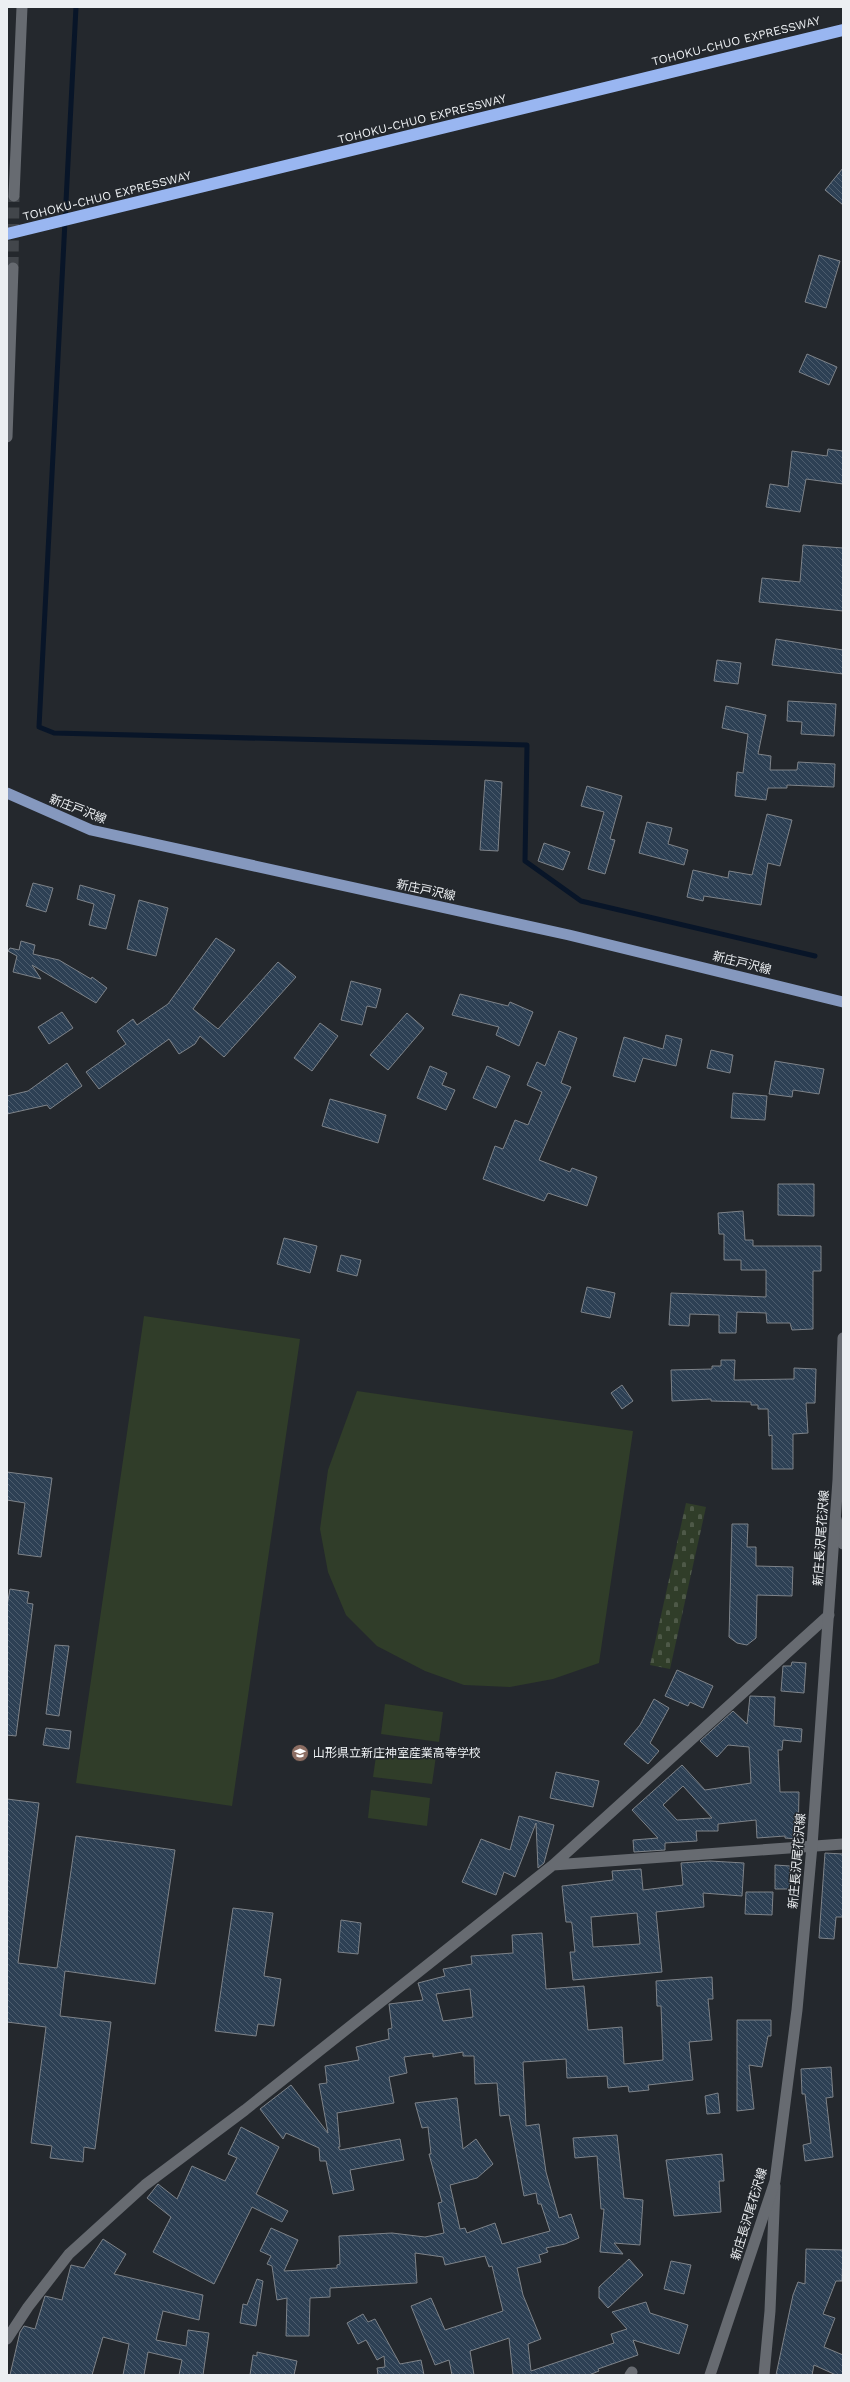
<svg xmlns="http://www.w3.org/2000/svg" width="850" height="2382" font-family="'Work Sans','Noto Sans JP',sans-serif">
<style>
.green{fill:#303d29}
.cemetery{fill:url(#cemetery-stones)}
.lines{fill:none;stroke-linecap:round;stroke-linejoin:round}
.stream{stroke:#081528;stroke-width:5}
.building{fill:url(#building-back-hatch);stroke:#7e8389;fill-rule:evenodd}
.minor-tunnel{stroke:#42464b;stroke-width:11;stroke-dasharray:11 5.5;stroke-linecap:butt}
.minor{stroke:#676b71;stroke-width:11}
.tertiary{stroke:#676b71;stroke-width:11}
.secondary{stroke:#676b71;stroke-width:11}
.primary{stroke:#8598be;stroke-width:11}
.motorway{stroke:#99b6f1;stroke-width:12}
.labels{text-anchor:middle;stroke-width:3;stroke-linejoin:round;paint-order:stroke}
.street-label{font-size:12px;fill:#eceff2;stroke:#24282d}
.poi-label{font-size:12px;fill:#eceff2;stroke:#24282d;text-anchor:start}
</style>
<defs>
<pattern id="cemetery-stones" width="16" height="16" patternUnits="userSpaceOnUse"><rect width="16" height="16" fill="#303d29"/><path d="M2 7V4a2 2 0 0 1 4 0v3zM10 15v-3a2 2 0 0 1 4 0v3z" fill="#4e5948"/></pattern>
<pattern id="building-back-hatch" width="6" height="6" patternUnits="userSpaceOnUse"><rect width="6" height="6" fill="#2d4054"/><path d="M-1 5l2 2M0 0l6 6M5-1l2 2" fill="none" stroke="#4c5c6d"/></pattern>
</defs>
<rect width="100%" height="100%" fill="#24282d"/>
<path class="green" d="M 144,1316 L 300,1339 L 232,1806 L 76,1783 Z
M 357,1391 L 633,1431 L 599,1663 L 553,1679 L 510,1687 L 464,1685 L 425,1671 L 377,1646 L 346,1615 L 328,1572 L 320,1529 L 328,1470 Z
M 385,1704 L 443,1712 L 439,1742 L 381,1734 Z
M 377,1749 L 436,1756 L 432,1784 L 373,1777 Z
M 371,1790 L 430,1798 L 427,1826 L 368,1818 Z"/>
<path class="cemetery" d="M 686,1503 L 706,1507 L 670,1669 L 650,1665 Z"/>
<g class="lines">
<path class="stream" d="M 76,7 L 39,727 L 54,733 L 527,745 L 525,861 L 581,901 L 815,956"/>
</g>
<path class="building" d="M 843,168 L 843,205 L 825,190 Z
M 819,255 L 840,261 L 826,308 L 805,302 Z
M 807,354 L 837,367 L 829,385 L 799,372 Z
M 828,449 L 843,451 L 843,484 L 806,479 L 800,512 L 766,507 L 770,484 L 788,487 L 792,451 L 827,456 Z
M 803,545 L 843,548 L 843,611 L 759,602 L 762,578 L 800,582 Z
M 776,639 L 843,650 L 843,674 L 772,665 Z
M 717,660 L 741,663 L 738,684 L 714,681 Z
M 788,701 L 836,704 L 834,736 L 801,734 L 802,722 L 787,721 Z
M 726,706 L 766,715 L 758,754 L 771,756 L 770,770 L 797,770 L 798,762 L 835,764 L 834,787 L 787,785 L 787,788 L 768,788 L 766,800 L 735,796 L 737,772 L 743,773 L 748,734 L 722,728 Z
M 485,780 L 502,782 L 498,851 L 480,850 Z
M 587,786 L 622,796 L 610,839 L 615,840 L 605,874 L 588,869 L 604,812 L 581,806 Z
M 767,814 L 792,820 L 780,866 L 768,863 L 761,905 L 704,896 L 703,901 L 687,897 L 693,870 L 728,878 L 729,871 L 752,875 Z
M 647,822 L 672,828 L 668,844 L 688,850 L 684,865 L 639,853 Z
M 544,843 L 570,852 L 563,870 L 538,861 Z
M 33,883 L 53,888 L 46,912 L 26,906 Z
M 80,885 L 115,895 L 106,929 L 89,925 L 94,904 L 77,899 Z
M 139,900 L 168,908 L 156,956 L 127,949 Z
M 216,938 L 235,950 L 193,1009 L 218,1029 L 278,962 L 296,977 L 224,1057 L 200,1036 L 195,1044 L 179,1054 L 169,1039 L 99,1089 L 86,1072 L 126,1044 L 117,1031 L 133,1019 L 137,1025 L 168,1004 Z
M 21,941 L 35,945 L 33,954 L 59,960 L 91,979 L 92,977 L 107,988 L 96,1003 L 32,965 L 41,979 L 13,972 L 17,956 L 8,951 L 10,948 L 19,950 Z
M 351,981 L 381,989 L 376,1008 L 367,1006 L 362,1025 L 341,1020 Z
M 460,994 L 508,1006 L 510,1002 L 533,1012 L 519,1046 L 496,1035 L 499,1027 L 452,1015 Z
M 62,1012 L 73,1028 L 49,1044 L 38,1027 Z
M 407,1013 L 424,1028 L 388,1070 L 370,1055 Z
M 320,1023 L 338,1036 L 312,1071 L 294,1058 Z
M 559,1031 L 577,1038 L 561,1083 L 571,1087 L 539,1160 L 570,1172 L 572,1168 L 597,1177 L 587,1206 L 548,1193 L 544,1201 L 483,1179 L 495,1146 L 503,1149 L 515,1120 L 528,1125 L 542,1092 L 527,1085 L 537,1062 L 545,1066 Z
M 666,1035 L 682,1039 L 676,1066 L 643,1058 L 635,1082 L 613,1076 L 624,1037 L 663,1049 Z
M 711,1050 L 733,1055 L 730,1073 L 707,1068 Z
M 775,1061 L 824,1069 L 819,1094 L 793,1090 L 792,1097 L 769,1094 Z
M 67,1063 L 82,1086 L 50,1109 L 47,1105 L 7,1114 L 7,1096 L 28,1091 Z
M 430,1066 L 447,1073 L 442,1085 L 455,1090 L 446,1110 L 417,1098 Z
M 487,1066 L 510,1076 L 496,1108 L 473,1098 Z
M 733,1093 L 767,1096 L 765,1120 L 731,1118 Z
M 330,1099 L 386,1115 L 378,1143 L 322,1126 Z
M 778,1184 L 814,1184 L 814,1216 L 778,1215 Z
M 743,1211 L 745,1240 L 753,1240 L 753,1246 L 821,1246 L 821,1271 L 813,1271 L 813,1329 L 792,1330 L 790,1323 L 767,1323 L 766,1313 L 737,1312 L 736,1333 L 719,1333 L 719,1315 L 690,1314 L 689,1326 L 669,1325 L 671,1293 L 766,1297 L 766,1270 L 741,1270 L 741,1260 L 724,1260 L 724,1234 L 719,1234 L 718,1213 Z
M 284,1238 L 317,1246 L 310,1273 L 277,1264 Z
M 341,1255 L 361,1260 L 357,1276 L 337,1271 Z
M 587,1287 L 615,1293 L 610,1318 L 581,1312 Z
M 721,1360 L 735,1360 L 734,1380 L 794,1379 L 794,1368 L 816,1369 L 815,1403 L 806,1403 L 808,1433 L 793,1434 L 793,1469 L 772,1469 L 772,1435 L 769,1436 L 768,1409 L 758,1409 L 758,1405 L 751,1405 L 751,1402 L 711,1401 L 711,1399 L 672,1401 L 671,1370 L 712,1369 L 712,1366 L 721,1366 Z
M 622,1385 L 633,1401 L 622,1409 L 611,1393 Z
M 7,1472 L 52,1478 L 41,1557 L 18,1554 L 25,1503 L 7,1500 Z
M 732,1524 L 748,1524 L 747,1547 L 756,1547 L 756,1566 L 793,1567 L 792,1596 L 757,1595 L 756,1638 L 747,1645 L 737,1643 L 729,1637 Z
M 10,1589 L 29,1592 L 27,1603 L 33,1604 L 16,1736 L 7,1735 L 7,1606 Z
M 55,1645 L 69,1646 L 59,1716 L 46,1714 Z
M 792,1662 L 806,1663 L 804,1693 L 781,1691 L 783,1666 L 791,1666 Z
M 677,1670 L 713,1686 L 703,1708 L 690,1702 L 688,1706 L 665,1696 Z
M 750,1696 L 775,1697 L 774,1726 L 802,1729 L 801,1742 L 783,1740 L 782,1750 L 778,1750 L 780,1792 L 799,1792 L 798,1839 L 785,1838 L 785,1836 L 757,1838 L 756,1820 L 718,1824 L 718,1831 L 696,1831 L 697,1841 L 665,1843 L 665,1850 L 634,1852 L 633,1840 L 658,1838 L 632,1810 L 682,1765 L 705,1790 L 751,1783 L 749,1747 L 728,1745 L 717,1757 L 700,1741 L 733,1711 L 747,1724 ZM 683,1786 L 712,1818 L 677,1820 L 663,1805 Z
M 654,1699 L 669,1708 L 650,1743 L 659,1751 L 648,1764 L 624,1744 L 640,1725 Z
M 46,1728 L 71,1731 L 69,1749 L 43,1745 Z
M 556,1772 L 599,1781 L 593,1807 L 550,1798 Z
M 7,1799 L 39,1803 L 18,1963 L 57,1968 L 76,1836 L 175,1850 L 155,1984 L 65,1971 L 60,2016 L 111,2022 L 95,2149 L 84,2147 L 83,2162 L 50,2158 L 52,2146 L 31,2143 L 46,2027 L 7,2022 Z
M 519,1816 L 554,1825 L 544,1863 L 538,1868 L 536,1823 L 515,1877 L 504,1872 L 496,1895 L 462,1882 L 481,1839 L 510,1850 Z
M 825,1853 L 843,1854 L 843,1917 L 836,1917 L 834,1939 L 819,1938 Z
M 710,1861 L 744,1863 L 742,1896 L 703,1893 L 704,1907 L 656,1912 L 662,1972 L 573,1980 L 570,1952 L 575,1952 L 572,1924 L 571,1922 L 566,1922 L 562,1886 L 613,1880 L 612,1871 L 641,1869 L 643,1890 L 683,1885 L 681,1863 ZM 637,1913 L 640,1944 L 593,1947 L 591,1917 Z
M 775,1865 L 790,1866 L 790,1889 L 775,1889 Z
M 746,1892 L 773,1892 L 772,1915 L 745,1914 Z
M 233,1908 L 273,1913 L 264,1976 L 281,1979 L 274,2026 L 258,2024 L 256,2036 L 215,2031 Z
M 341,1920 L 361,1923 L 358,1954 L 338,1952 Z
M 542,1933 L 546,1989 L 584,1986 L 588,2030 L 622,2027 L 624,2064 L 663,2060 L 661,2006 L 657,2006 L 656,1981 L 712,1977 L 713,1999 L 708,1999 L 712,2040 L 689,2042 L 693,2080 L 648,2085 L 649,2090 L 629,2092 L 628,2086 L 608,2088 L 607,2076 L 567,2078 L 566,2059 L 523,2062 L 526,2126 L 539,2124 L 546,2172 L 559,2218 L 571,2214 L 579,2238 L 565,2244 L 546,2248 L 548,2252 L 539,2255 L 541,2262 L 517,2268 L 523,2295 L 541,2339 L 528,2344 L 531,2371 L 614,2343 L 611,2334 L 627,2329 L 612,2312 L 646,2302 L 650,2313 L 688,2325 L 679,2354 L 633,2340 L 638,2355 L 598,2369 L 599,2371 L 589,2375 L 513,2375 L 509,2338 L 470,2351 L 474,2375 L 452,2375 L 449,2360 L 435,2365 L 411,2306 L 431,2298 L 445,2330 L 503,2311 L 492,2266 L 489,2267 L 485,2256 L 445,2265 L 443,2257 L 415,2253 L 417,2283 L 330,2288 L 330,2297 L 310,2298 L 309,2336 L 286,2336 L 287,2298 L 277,2300 L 272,2266 L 267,2264 L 271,2256 L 260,2251 L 271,2228 L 298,2240 L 284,2271 L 337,2268 L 337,2265 L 340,2264 L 339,2236 L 392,2233 L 425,2237 L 444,2233 L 438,2203 L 442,2202 L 429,2154 L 431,2154 L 428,2127 L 422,2128 L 415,2103 L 457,2098 L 463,2149 L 476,2139 L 493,2164 L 477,2178 L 450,2185 L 460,2229 L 465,2228 L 467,2233 L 495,2223 L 502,2244 L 550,2231 L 541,2204 L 538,2204 L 536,2193 L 524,2196 L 509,2115 L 500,2116 L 497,2083 L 475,2084 L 474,2056 L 463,2056 L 463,2052 L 433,2057 L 433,2053 L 404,2057 L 407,2073 L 389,2077 L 394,2103 L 337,2113 L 340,2147 L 338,2147 L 340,2150 L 400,2139 L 404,2160 L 350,2170 L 354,2190 L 333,2194 L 326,2161 L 320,2161 L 319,2148 L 286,2133 L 283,2139 L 260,2109 L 291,2085 L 328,2133 L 319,2084 L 327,2083 L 325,2066 L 359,2060 L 356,2047 L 389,2039 L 388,2029 L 392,2028 L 389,2004 L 423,2000 L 418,1983 L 445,1976 L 443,1969 L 472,1964 L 471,1956 L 513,1953 L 512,1935 ZM 470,1989 L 473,2017 L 443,2021 L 436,1994 Z
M 737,2020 L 771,2020 L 771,2036 L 768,2036 L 762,2067 L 749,2065 L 754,2109 L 737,2111 Z
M 831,2067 L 833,2097 L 826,2098 L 833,2157 L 805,2161 L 803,2145 L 811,2143 L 805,2094 L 802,2094 L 801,2069 Z
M 718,2093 L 720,2113 L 707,2114 L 705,2096 Z
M 241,2127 L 279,2147 L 256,2194 L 288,2211 L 282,2222 L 252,2207 L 214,2284 L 153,2252 L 171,2217 L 147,2198 L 158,2184 L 177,2199 L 192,2166 L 225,2181 L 237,2158 L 228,2154 Z
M 617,2135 L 624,2198 L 643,2200 L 640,2245 L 614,2243 L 623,2254 L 600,2252 L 604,2209 L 601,2209 L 597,2156 L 575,2158 L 573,2138 Z
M 722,2154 L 724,2181 L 719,2181 L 721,2212 L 674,2216 L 666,2160 Z
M 103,2239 L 126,2254 L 114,2274 L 203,2295 L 199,2320 L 163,2311 L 156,2340 L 186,2346 L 188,2330 L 209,2333 L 203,2375 L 179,2375 L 182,2360 L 148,2352 L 144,2375 L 123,2375 L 129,2344 L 103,2337 L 92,2375 L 10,2375 L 20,2332 L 24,2326 L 35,2329 L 45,2296 L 62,2300 L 71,2265 L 84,2268 Z
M 806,2249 L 843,2250 L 842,2281 L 836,2281 L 823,2314 L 835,2318 L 824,2347 L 843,2355 L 843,2375 L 836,2375 L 814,2365 L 812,2375 L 776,2375 L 793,2295 L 798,2282 L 805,2284 Z
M 629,2259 L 643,2275 L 608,2308 L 599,2298 L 599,2287 Z
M 671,2261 L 691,2265 L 684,2294 L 664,2289 Z
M 257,2279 L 263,2281 L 256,2326 L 240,2323 L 243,2304 L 247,2305 Z
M 363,2314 L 368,2322 L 375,2319 L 400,2364 L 421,2360 L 424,2375 L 378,2375 L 377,2368 L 385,2367 L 384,2356 L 377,2360 L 366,2340 L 358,2344 L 347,2323 Z
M 257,2352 L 297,2361 L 294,2375 L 250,2375 L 253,2355 L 257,2356 Z"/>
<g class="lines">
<path class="minor-tunnel" d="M 13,268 L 14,196"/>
<path class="minor" d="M 14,196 L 22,7
M 7,437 L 13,268
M 836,1519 L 843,1544
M 553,1865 L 843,1844
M 7,2339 L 28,2307 L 69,2254 L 145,2185 L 245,2110 L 553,1865 L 829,1615
M 630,2375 L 632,2372"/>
<path class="tertiary" d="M 764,2375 L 770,2311 L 775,2186"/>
<path class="secondary" d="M 710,2375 L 775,2181 L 797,2010 L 812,1846 L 838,1480 L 843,1338"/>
<path class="primary" d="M 7,793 L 91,830 L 569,935 L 843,1002"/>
<path class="motorway" d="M 7,234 L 843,30"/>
</g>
<defs>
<g id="school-disc" transform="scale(0.9)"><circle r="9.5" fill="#8d6e63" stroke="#24282d"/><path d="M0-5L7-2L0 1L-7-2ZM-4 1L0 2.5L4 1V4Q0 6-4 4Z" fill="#fff"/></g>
</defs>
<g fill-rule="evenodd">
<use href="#school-disc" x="300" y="1753"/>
</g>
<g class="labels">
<g class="street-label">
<text transform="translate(736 41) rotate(-14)" y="4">TOHOKU-CHUO EXPRESSWAY</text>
<text transform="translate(422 119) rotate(-14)" y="4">TOHOKU-CHUO EXPRESSWAY</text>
<text transform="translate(107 196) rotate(-14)" y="4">TOHOKU-CHUO EXPRESSWAY</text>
<text transform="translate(78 809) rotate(21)" y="4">新庄戸沢線</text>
<text transform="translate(426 890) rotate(12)" y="4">新庄戸沢線</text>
<text transform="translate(742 963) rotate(14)" y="4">新庄戸沢線</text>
<text transform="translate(821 1538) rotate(-86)" y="4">新庄長沢尾花沢線</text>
<text transform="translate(797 1861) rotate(-85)" y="4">新庄長沢尾花沢線</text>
<text transform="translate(749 2214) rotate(-73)" y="4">新庄長沢尾花沢線</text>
</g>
<g class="poi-label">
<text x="313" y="1757">山形県立新庄神室産業高等学校</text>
</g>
</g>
<rect width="850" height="2382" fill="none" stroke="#eceff2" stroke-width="16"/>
</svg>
